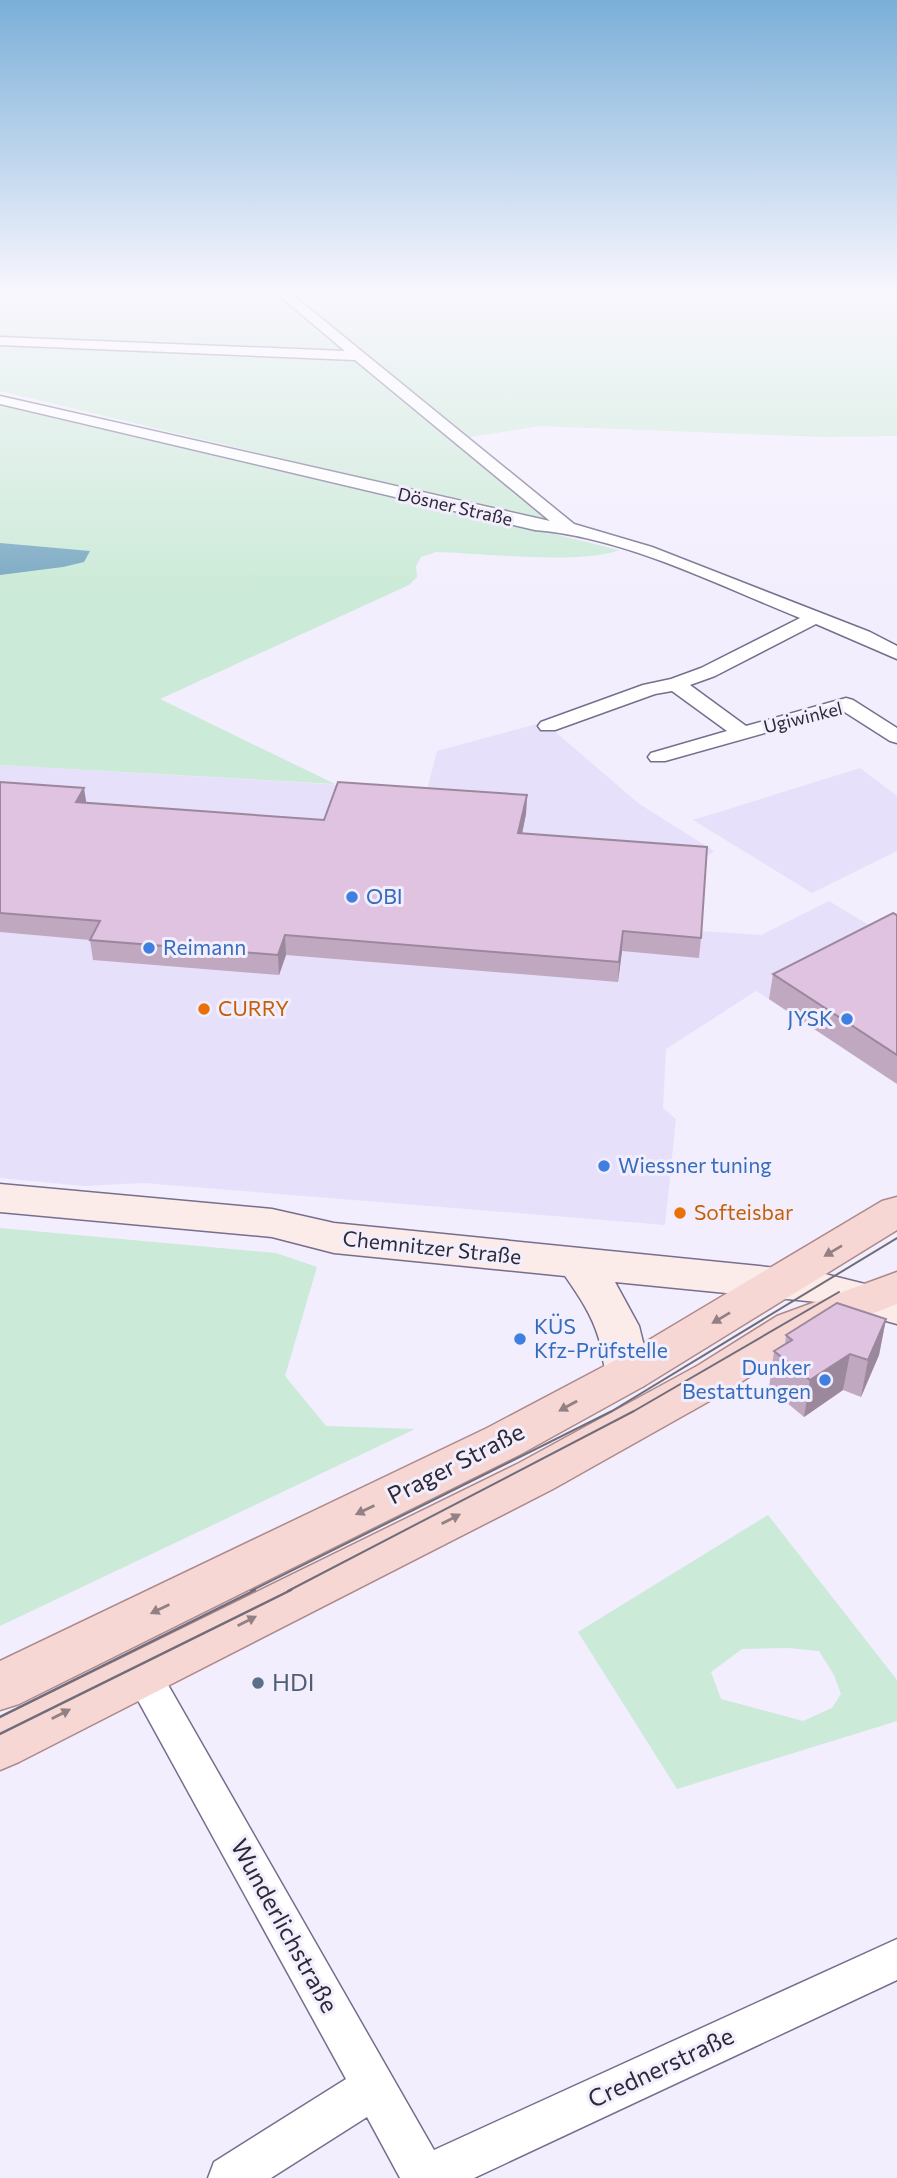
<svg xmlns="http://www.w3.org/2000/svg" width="897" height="2178" font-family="Commissioner,sans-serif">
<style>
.built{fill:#e7e0fa}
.green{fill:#cbead7;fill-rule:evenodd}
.water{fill:#78a8c1}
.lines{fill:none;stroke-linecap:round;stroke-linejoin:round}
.street-casing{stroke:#766e8d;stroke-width:3}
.secondary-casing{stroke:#766e8d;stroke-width:3}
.primary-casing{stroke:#ad898a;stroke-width:3}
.street{fill:#fff;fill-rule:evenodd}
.secondary{fill:#fbebe9;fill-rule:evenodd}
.primary{fill:#f7d7d3;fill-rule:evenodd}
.tram-far1{stroke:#706c7a;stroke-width:2}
.tram{stroke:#706c7a;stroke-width:2.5}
.wall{fill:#c0a8c1}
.shaded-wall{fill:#9c889d}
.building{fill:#dfc3e0;stroke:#9c889d;stroke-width:2}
.oneway{fill:#928085}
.shop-dot{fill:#3f7fe0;stroke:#f2eefd;stroke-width:2.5}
.food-dot{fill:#e8710a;stroke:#f2eefd;stroke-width:2.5}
.service-dot{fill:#5c6f8a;stroke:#f2eefd;stroke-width:2.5}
.labels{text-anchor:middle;stroke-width:6;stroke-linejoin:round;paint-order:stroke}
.far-street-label{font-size:18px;fill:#2d2937;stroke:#f2eefd}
.shop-label{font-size:21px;fill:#366cbe;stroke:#f2eefd;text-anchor:start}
.food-label{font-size:21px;fill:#c56008;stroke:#f2eefd;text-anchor:start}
.street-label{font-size:21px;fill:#2d2937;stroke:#f2eefd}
.near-street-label{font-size:24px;fill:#2d2937;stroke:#f2eefd}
.near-service-label{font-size:24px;fill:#4e5e75;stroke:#f2eefd;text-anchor:start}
</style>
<rect width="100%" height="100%" fill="#f2eefd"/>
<path class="built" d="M 544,722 L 638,803 L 714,851 L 701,861 L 701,931 L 761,935 L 829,901 L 897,942 L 897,1084 L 756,991 L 666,1049 L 663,1108 L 676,1119 L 665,1225 L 143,1183 L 83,1186 L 0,1178 L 0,765 L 427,790 L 437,751 Z
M 860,768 L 897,796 L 897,851 L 812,893 L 693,820 Z"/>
<path class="green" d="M 0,292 L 897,292 L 897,436 L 823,437 L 541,426 L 470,437 L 359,349 L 342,351 L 544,518 L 540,520 L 0,391 Z
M 0,405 L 558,535 L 619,550 C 583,565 479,553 436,552 L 421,557 L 416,566 L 417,577 L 409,585 L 160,699 L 335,784 L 0,765 Z
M 0,1228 L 276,1253 L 317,1267 L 285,1376 L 326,1426 L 415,1429 L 0,1626 Z
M 768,1515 L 897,1680 L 897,1721 L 677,1789 L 578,1632 ZM 788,1648 L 819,1651 L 834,1675 L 841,1694 L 832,1708 L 803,1721 L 721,1699 L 711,1672 L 742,1649 Z"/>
<path class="water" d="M 0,543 L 90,551 L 84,562 L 63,567 L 0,575 Z"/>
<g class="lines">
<g class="street-casing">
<path id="street" d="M 275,292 L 289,292 L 574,524 L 652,547 L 870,632 L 897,646 L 897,659 L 816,624 L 715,676 L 690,685 L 746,726 L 846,698 L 853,700 L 897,728 L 897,743 L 890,741 L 843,711 L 665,761 L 651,761 L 648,757 L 651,753 L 727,731 L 672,691 L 655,694 L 555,730 L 541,730 L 538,726 L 541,722 L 643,685 L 671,679 L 701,668 L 800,618 C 715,584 627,538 535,530 L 0,404 L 0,396 L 550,521 L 355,360 L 0,345 L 0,337 L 345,351 Z
M 142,1657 L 155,1662 L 434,2150 L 897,1939 L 897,1980 L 474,2178 L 400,2178 L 367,2117 L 271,2178 L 208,2178 L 214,2162 L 346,2079 L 129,1684 L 124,1673 L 129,1662 Z"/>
</g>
<g class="secondary-casing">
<path id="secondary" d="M 0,1184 L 272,1209 L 334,1223 L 817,1272 L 897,1292 L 897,1324 L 817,1302 L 615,1282 L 639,1326 L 651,1374 L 644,1386 L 628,1391 L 612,1386 C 603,1371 603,1355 599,1339 C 592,1315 579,1296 565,1276 L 334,1253 L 272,1237 L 0,1212 Z"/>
</g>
<g class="primary-casing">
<path id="primary" d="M 897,1197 L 897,1230 L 644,1386 L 521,1454 L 19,1704 L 0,1710 L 0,1661 L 487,1428 L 612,1362 L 882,1201 Z
M 897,1272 L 897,1304 L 809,1338 L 729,1390 L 553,1489 L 19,1762 L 0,1770 L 0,1718 L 519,1463 L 697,1366 L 777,1316 Z"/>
</g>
<use href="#street" class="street"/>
<use href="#secondary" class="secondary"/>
<use href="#primary" class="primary"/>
<path class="tram-far1" d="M 251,1591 L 612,1411 L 897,1238
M 288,1591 L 634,1411 L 839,1292"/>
<path class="tram" d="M 0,1717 L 255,1590
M 0,1734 L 291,1590"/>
</g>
<path class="wall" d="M 0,782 L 86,803 L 324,820 L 527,795 L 526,814 L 522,834 L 701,938 L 699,958 L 622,951 L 618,982 L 286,955 L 279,975 L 93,960 L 90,940 L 0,932 Z
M 897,915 L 897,1084 L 769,999 L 773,974 Z
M 886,1319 L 879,1355 L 861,1397 L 843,1390 L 804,1417 L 769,1388 L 774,1351 L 785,1345 L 786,1335 Z"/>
<path class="shaded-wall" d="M 84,788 L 87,807 L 76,802 Z
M 527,795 L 526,814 L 518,853 L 518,833 Z
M 623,931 L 622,951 L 618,982 L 619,962 Z
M 285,935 L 286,955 L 279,975 L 278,955 Z
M 886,1319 L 879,1355 L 861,1397 L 868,1360 Z
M 850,1354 L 843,1390 L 804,1417 L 810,1380 Z"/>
<path class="building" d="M 0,782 L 84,788 L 76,802 L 324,820 L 338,782 L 527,795 L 518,833 L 707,847 L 701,938 L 623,931 L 619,962 L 285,935 L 278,955 L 90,940 L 100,921 L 0,913 Z
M 893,913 L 897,915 L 897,1055 L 773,974 Z
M 837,1303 L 886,1319 L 868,1360 L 850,1354 L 810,1380 L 774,1351 L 792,1340 L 786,1335 Z"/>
<defs><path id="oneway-solid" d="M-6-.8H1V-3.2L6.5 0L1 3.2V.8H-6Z" transform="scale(1.75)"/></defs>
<g class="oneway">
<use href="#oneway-solid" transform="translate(833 1251) rotate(149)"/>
<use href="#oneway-solid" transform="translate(721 1318) rotate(149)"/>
<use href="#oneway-solid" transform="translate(568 1406) rotate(151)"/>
<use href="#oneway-solid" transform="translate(365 1510) rotate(154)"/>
<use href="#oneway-solid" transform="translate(451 1519) rotate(-27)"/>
<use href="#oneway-solid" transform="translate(160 1609) rotate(154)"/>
<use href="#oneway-solid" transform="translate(247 1621) rotate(-27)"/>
<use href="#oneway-solid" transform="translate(61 1714) rotate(-27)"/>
</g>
<linearGradient id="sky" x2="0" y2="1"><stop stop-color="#7bafd8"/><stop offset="0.49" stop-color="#f9f7fe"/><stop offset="1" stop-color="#f9f7fe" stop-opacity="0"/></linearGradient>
<rect width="897" height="597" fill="url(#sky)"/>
<g class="shop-dot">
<circle cx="352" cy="897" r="7"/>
<circle cx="149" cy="948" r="7"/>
<circle cx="847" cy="1019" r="7"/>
<circle cx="604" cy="1166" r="7"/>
<circle cx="520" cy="1339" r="7"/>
<circle cx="825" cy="1380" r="7"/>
</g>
<g class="food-dot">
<circle cx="204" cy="1009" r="7"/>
<circle cx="680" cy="1213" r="7"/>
</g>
<circle class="service-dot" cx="258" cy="1683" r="7"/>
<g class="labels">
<g class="far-street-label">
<text transform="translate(455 507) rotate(13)" y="6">Dösner Straße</text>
<text transform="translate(803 718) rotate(-14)" y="6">Ugiwinkel</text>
</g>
<g class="shop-label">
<text x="366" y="904">OBI</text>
<text x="163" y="955">Reimann</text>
<text x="833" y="1026" text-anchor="end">JYSK</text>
<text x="618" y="1173">Wiessner tuning</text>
<text x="534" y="1334">KÜS<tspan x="534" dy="24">Kfz-Prüfstelle</tspan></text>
<text x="811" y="1375" text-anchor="end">Dunker<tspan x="811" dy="24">Bestattungen</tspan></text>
</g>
<g class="food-label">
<text x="218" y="1016">CURRY</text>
<text x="694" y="1220">Softeisbar</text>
</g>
<g class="street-label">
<text transform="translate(432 1248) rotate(6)" y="7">Chemnitzer Straße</text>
</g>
<g class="near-street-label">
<text transform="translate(456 1464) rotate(-27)" y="8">Prager Straße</text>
<text transform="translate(284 1926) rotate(61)" y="8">Wunderlichstraße</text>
<text transform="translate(661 2068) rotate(-25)" y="8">Crednerstraße</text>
</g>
<g class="near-service-label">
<text x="272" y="1691">HDI</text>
</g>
</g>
</svg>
